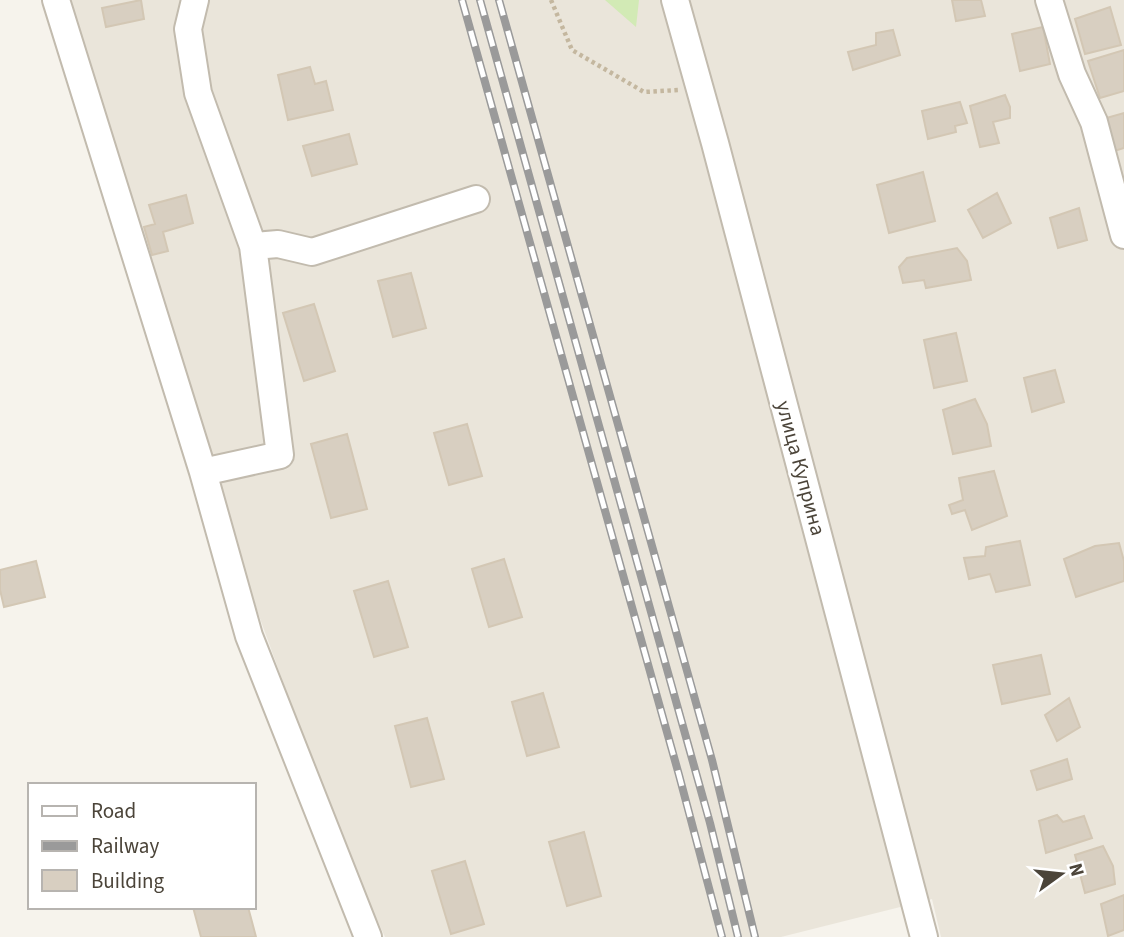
<svg xmlns="http://www.w3.org/2000/svg" width="1124" height="937" font-family="'Source Sans 3',sans-serif">
<style>
.residential{fill:#eae5da}
.green{fill:#d2eab5}
.building{fill:#d8cfc1;stroke:#d3c7b4;stroke-width:2}
.lines{fill:none;stroke-linecap:round;stroke-linejoin:round}
.minor-casing{stroke:#c2bbae;stroke-width:30}
.path{stroke:#c4b79f;stroke-width:4.5;stroke-dasharray:3.5 3.5;stroke-linecap:butt}
.minor{stroke:#fff;stroke-width:26}
.rail-casing{stroke:#9a9a9a;stroke-width:8}
.rail{stroke:#fff;stroke-width:5;stroke-dasharray:16;stroke-linecap:butt}
.labels{text-anchor:middle;stroke-width:5;stroke-linejoin:round;paint-order:stroke}
.street-label{font-size:21px;fill:#4b4439;stroke:#fff}
</style>
<rect width="100%" height="100%" fill="#f6f3ec"/>
<path class="residential" d="M 65,0 L 1124,0 L 1124,937 L 941,937 L 932,899 L 781,937 L 385,937 L 341,842 L 258,613 L 119,181 Z"/>
<path class="green" d="M 605,0 L 639,0 L 636,27 Z"/>
<path class="building" d="M 141,0 L 144,19 L 106,27 L 102,8 Z
M 952,0 L 981,0 L 985,16 L 956,21 Z
M 1110,7 L 1121,45 L 1085,54 L 1075,19 Z
M 1043,27 L 1050,64 L 1020,71 L 1012,34 Z
M 893,30 L 900,55 L 853,70 L 848,52 L 876,45 L 876,33 Z
M 1124,50 L 1124,91 L 1100,98 L 1088,61 Z
M 310,67 L 315,84 L 326,81 L 333,110 L 288,120 L 278,75 Z
M 1005,95 L 1010,107 L 1010,118 L 993,122 L 999,143 L 980,147 L 970,106 Z
M 960,102 L 967,123 L 955,126 L 956,132 L 928,139 L 922,111 Z
M 1124,113 L 1124,148 L 1111,152 L 1103,119 Z
M 349,134 L 357,164 L 312,176 L 303,146 Z
M 923,172 L 935,221 L 889,233 L 877,185 Z
M 997,193 L 1011,223 L 983,238 L 968,210 Z
M 186,195 L 193,223 L 163,232 L 168,251 L 152,255 L 144,227 L 155,224 L 149,205 Z
M 1079,208 L 1087,240 L 1058,248 L 1050,218 Z
M 957,248 L 967,261 L 971,280 L 926,288 L 924,280 L 903,283 L 899,267 L 907,258 Z
M 411,273 L 426,328 L 393,337 L 378,281 Z
M 314,304 L 335,371 L 304,381 L 283,313 Z
M 956,333 L 967,381 L 934,388 L 924,340 Z
M 1055,370 L 1064,402 L 1032,412 L 1024,378 Z
M 975,399 L 987,424 L 991,446 L 953,454 L 943,410 Z
M 467,424 L 482,476 L 449,485 L 434,433 Z
M 347,434 L 367,509 L 331,518 L 311,444 Z
M 994,471 L 1007,516 L 972,530 L 965,510 L 952,514 L 949,505 L 963,500 L 959,478 Z
M 1020,541 L 1030,585 L 996,592 L 990,574 L 969,579 L 964,558 L 985,556 L 986,547 Z
M 1119,543 L 1124,561 L 1124,581 L 1076,597 L 1064,559 L 1095,546 Z
M 504,559 L 522,617 L 489,627 L 472,569 Z
M 36,561 L 45,597 L 4,607 L 0,590 L 0,570 Z
M 388,581 L 408,647 L 374,657 L 354,591 Z
M 1041,655 L 1050,694 L 1002,704 L 993,665 Z
M 543,693 L 559,747 L 527,756 L 512,702 Z
M 1069,698 L 1080,727 L 1057,741 L 1045,715 Z
M 427,718 L 444,779 L 411,787 L 395,726 Z
M 1067,759 L 1072,779 L 1037,790 L 1031,771 Z
M 1057,815 L 1063,822 L 1084,816 L 1092,838 L 1046,853 L 1039,821 Z
M 584,832 L 601,896 L 567,906 L 549,842 Z
M 1103,846 L 1113,866 L 1115,884 L 1085,893 L 1075,855 Z
M 465,861 L 484,924 L 451,934 L 432,871 Z
M 1124,895 L 1124,930 L 1108,936 L 1101,904 Z
M 193,907 L 248,907 L 256,937 L 201,937 Z"/>
<g class="lines">
<g class="minor-casing">
<path id="minor" d="M 56,0 L 203,472 L 249,636 L 368,937
M 195,0 L 188,29 L 198,93 L 253,246 L 280,455 L 203,472
M 675,0 L 715,143 L 924,937
M 1049,0 L 1072,74 L 1094,122 L 1124,235
M 253,246 L 278,244 L 312,252 L 476,199"/>
</g>
<path class="path" d="M 551,0 L 572,50 L 644,92 L 678,90"/>
<use href="#minor" class="minor"/>
<g class="rail-casing">
<path id="rail" d="M 462,0 L 679,775 L 722,937
M 480,0 L 710,823 L 738,937
M 499,0 L 712,760 L 755,937"/>
</g>
<use href="#rail" class="rail"/>
</g>
<g class="labels">
<g class="street-label">
<text transform="translate(801 468) rotate(75)" y="7">улица Куприна</text>
</g>
</g>
<rect x="28" y="783" width="228" height="126" fill="#ffffff" stroke="#b7b4b0" stroke-width="2"/>
<rect x="42" y="806" width="35" height="10" fill="#ffffff" stroke="#b7b4b0" stroke-width="2"/>
<text x="91" y="818" font-size="21" fill="#4b4439">Road</text>
<rect x="42" y="841" width="35" height="10" fill="#9a9a9a" stroke="#b7b4b0" stroke-width="2"/>
<text x="91" y="853" font-size="21" fill="#4b4439">Railway</text>
<rect x="42" y="870" width="35" height="21" fill="#d8cfc1" stroke="#b7b4b0" stroke-width="2"/>
<text x="91" y="888" font-size="21" fill="#4b4439">Building</text>
<g transform="translate(1061 874) rotate(75)" stroke="#ffffff" stroke-width="5" paint-order="stroke">
<path d="M0-5L12 26L0 18L-12 26Z" fill="#4b4439"/>
<text y="-10" font-size="19" font-weight="bold" text-anchor="middle" fill="#4b4439">N</text>
</g>
</svg>
